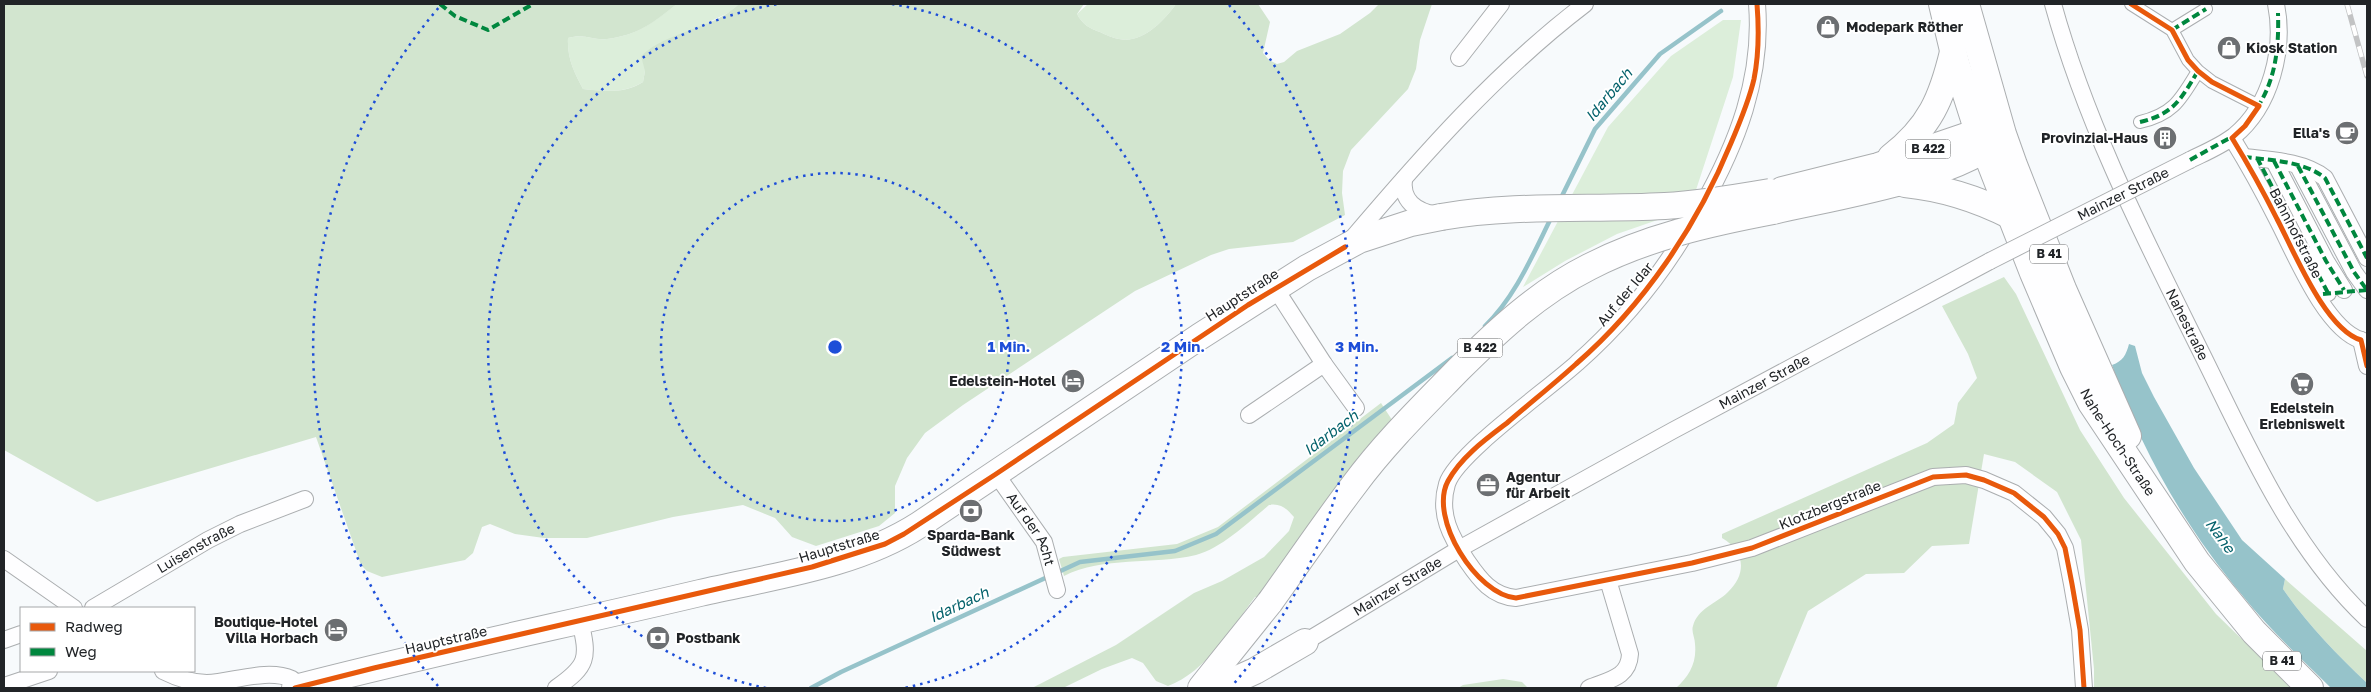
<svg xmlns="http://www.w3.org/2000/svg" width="2371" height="692" font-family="'Golos Text',sans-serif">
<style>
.green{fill:#dceeda}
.forest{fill:#d2e5cf}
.water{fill:#96c3ca}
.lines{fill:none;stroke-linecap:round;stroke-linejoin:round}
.stream{stroke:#96c3ca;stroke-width:4.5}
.pedestrian-casing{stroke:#abaeb0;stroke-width:14}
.minor-casing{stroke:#abaeb0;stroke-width:18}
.primary-casing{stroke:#abaeb0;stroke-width:28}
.pedestrian{stroke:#fefeff;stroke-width:12}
.minor{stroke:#fefeff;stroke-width:16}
.primary{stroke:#fefeff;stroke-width:26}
.rail-casing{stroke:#c2c3c4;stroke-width:5.5}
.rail{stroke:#fff;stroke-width:4;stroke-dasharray:11;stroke-linecap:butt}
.minor-bridge-casing{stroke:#abaeb0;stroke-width:18;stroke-linecap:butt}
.primary-bridge-casing{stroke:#abaeb0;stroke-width:28;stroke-linecap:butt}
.minor-bridge{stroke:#fefeff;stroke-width:16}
.primary-bridge{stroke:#fefeff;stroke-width:26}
.quiet{stroke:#00873e;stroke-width:4;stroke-dasharray:8 4;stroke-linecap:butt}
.cycleway-casing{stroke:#fff;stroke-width:8}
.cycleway{stroke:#e8590c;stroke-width:5}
.ring{fill:none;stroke:#1d4ed8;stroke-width:2.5;stroke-dasharray:2.5 5}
.labels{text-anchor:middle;stroke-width:4;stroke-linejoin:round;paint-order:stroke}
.shield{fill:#fff;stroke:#646668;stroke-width:1}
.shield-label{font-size:12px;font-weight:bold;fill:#212427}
.poi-label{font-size:14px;font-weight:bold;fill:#212427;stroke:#fff;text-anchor:start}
.street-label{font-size:14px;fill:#212427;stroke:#fff}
.water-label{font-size:15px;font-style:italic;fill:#03616b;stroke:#fff}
.centre{fill:#1d4ed8;stroke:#fff;stroke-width:2.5}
.ring-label{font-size:15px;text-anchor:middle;font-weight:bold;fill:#1d4ed8;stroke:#fff;stroke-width:4;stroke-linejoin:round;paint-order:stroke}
</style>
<rect width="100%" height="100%" fill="#f7fafc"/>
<path class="green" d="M 677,4 L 739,4 L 730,12 L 709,22 L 645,71 L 643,82 C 624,94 604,91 583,89 C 574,72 567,58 568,38 C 586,33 592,41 607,39 C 639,35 653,22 677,4 Z
M 1088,4 L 1176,4 C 1164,21 1142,44 1119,39 C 1113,38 1106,35 1100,32 C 1090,29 1082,24 1077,14 Z
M 1723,20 L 1741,20 L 1733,77 L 1695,193 L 1669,216 L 1617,234 L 1565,261 L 1523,287 L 1608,127 L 1671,56 Z"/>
<path class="forest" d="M 4,4 L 677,4 C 654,22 639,35 607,39 C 592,41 586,33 568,38 C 567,58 574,72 583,89 C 604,91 625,94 643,82 L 645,71 L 641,56 C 669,30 712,30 739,4 L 1084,4 L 1077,14 C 1082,24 1090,29 1100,32 C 1106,35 1113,38 1119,39 C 1142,44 1164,21 1176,4 L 1258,4 L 1270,22 L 1263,53 L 1269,60 L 1277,64 L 1284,62 L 1297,51 L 1340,34 L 1370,13 L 1379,4 L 1432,4 L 1420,40 L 1416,69 L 1408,89 L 1351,150 L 1343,171 L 1342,193 L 1345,215 L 1293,242 L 1229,249 L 1211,255 L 1135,291 L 963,405 L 925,433 L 907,458 L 895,486 L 895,513 L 879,526 L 816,546 L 792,537 L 775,518 L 743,505 L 673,517 L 587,538 L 544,538 L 515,534 L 490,524 L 482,527 L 473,553 L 465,560 L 382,577 L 367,571 L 361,565 L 316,437 L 97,502 L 4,450 Z
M 2004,277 L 2016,294 L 2080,430 L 2124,498 L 2216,614 L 2292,688 L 2094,688 L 2094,669 L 2081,540 L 2057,492 L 2015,462 L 1984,454 L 1969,544 L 1932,546 L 1904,573 L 1866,574 L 1808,611 L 1776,688 L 1676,688 C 1689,676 1697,663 1695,644 C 1695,638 1691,631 1693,626 C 1698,608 1716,604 1728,592 C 1748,573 1744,550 1722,538 L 1722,534 L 1927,443 L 1954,424 L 1958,403 L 1977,378 L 1968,354 L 1942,306 Z
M 1381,403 L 1394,423 L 1263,597 L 1255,597 C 1231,629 1206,672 1168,686 L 1156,681 L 1143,663 L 1132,658 L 1102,669 L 1063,688 L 1032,688 L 1116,645 L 1194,593 L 1222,581 L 1264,557 L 1289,531 L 1294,517 C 1287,509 1281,503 1269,505 C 1249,522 1222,548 1196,555 C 1153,565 1103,556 1064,576 L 1059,559 L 1063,557 L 1177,544 L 1218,527 Z
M 2285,579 L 2367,651 L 2367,683 C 2336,654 2307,624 2283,589 Z
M 1503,679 L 1522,682 L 1528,688 L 1458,688 L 1463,685 Z"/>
<path class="water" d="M 2129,344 L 2135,346 L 2142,373 L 2154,397 L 2194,468 L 2242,540 L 2285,579 L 2283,589 C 2307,624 2336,654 2367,683 L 2367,688 L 2331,688 C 2301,658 2269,629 2242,595 C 2185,527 2140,449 2112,365 C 2123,361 2126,355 2129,344 Z"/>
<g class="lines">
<path class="stream" d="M 1560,200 L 1595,129 L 1660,54 L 1721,11
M 1485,326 C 1516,296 1533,254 1552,216
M 811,688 L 841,672 L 1080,562 L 1175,551 L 1216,534 L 1452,358"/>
<g class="pedestrian-casing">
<path id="pedestrian" d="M 2131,4 L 2172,30 L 2188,60 L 2198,71 L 2212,82 L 2259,106
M 2172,30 L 2206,9
M 2140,122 C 2174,114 2181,99 2198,71"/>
</g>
<g class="minor-casing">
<g id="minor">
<path id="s1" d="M 2053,4 C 2087,127 2146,241 2202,354 C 2248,447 2291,547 2367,619"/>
<path d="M 1459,58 L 1501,4"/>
<path d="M 2232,138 C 2248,164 2263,191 2277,219 C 2294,251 2325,329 2361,340"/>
<path d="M 2244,157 C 2269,160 2304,161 2325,178 L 2367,258"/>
<path d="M 2190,160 C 2204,153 2221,146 2234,136 C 2271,106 2285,49 2276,4"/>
<path d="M 2274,161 L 2326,261 L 2344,290"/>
<path d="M 2298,166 L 2354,272 L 2367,290"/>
<path d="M 1404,179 C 1401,201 1416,211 1436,215"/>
<path d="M 1701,208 C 1737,144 1763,78 1757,4"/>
<path d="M 1688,229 C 1659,278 1620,325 1577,363 C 1550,388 1456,454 1447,484 C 1438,514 1451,537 1467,561 C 1480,580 1492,596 1516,598 L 1692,563 L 1752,548 L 1933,477 L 1966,475 L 1984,480 L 2014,493 L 2044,517 L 2058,534 L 2065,548 L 2072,584 L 2080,630 L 2084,688"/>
<path d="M 1350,241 C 1423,155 1496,72 1585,4"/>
<path d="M 2308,255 L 2328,293"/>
<path d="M 1275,288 L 1324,364 L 1356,408"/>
<path d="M 2361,340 L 2367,366"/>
<path d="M 1249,415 L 1324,364"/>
<path id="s2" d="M 996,474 L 1044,542 L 1057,590"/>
<path d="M 4,559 L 74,608"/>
<path id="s3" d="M 93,608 L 208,540 L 240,524 L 305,499"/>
<path d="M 4,640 L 21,634"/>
<path id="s4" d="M 1305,642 L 1459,549 L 1672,431 L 1990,261"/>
<path d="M 163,671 C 177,678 192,683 207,683 C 233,682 267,668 292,679 L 296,688"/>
<path d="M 4,686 L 49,671"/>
<path d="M 556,688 C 588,666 589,658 580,621"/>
<path d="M 1589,688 C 1608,680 1629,678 1630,654 L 1608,580"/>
</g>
</g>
<g class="primary-casing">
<g id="primary">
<path id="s5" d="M 1942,4 L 1956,63 L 1978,132 L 2033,273 L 2073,367 L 2091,403 L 2197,562 L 2254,632 L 2310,688"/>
<path d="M 1966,4 L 2003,134 L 2014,165 L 2063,289 L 2128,436"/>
<path d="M 1891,157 C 1930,127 1942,98 1953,52"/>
<path d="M 1905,184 C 1944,188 1976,198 2011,216"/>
<path d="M 1782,190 L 1878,166 L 1978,132 L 1994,133"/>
<path d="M 1773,211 C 1828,198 1961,177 1999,138"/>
<path d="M 295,688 C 429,653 565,625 700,593 C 773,576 855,566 919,525 L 1199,337 L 1307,268 L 1359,240 L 1411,223 L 1441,217"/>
<path d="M 1201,688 L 1270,602"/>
<path d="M 1217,688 L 1255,671 L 1305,642"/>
</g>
</g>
<use href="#pedestrian" class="pedestrian"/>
<use href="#minor" class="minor"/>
<use href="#primary" class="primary"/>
<g class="rail-casing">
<path id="rail" d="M 2347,4 L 2367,76"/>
</g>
<use href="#rail" class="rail"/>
<g class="minor-bridge-casing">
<g id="minor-bridge">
<path id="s6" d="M 1990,261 L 2190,160"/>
</g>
</g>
<g class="primary-bridge-casing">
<path id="primary-bridge" d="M 1441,217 C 1516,204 1590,210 1665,206 C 1700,204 1735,198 1770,192
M 1270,602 C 1298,563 1325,523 1354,485 C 1385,443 1422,407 1458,370 C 1497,331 1539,292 1589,267 C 1647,237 1710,223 1773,211"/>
</g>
<use href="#minor-bridge" class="minor-bridge"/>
<use href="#primary-bridge" class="primary-bridge"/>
<path class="quiet" d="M 440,4 L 455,16 L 488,30 L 533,4
M 2172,30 L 2206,9
M 2257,108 C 2276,79 2279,47 2278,13
M 2140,122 C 2174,114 2181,99 2198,71
M 2244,157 C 2269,160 2304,161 2325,178 L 2367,258
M 2257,158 L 2328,293
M 2190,160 L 2235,135
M 2274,161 L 2326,261 L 2344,290
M 2298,166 L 2354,272 L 2367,290
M 2323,294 L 2367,290"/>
<g class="cycleway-casing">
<path id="cycleway" d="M 1757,4 C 1759,29 1759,54 1754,79 C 1749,101 1740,122 1731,143 C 1697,226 1644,305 1576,364 C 1554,384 1530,403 1507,423 C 1486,439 1461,457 1448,481 C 1428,518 1477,595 1516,598 L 1692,563 L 1752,548 L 1933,477 L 1966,475 L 1984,480 L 2014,493 L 2044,517 L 2058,534 L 2065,548 L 2072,584 L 2080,630 L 2084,688
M 2131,4 L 2172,30 L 2188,60 L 2198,71 L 2212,82 L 2259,106 L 2245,126 L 2232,138 C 2248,164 2263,191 2277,219 C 2294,251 2325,329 2361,340 L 2367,366
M 295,688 L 374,668 L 812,567 L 885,544 L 904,534 L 996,474 L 1248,305 L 1345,247"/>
</g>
<use href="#cycleway" class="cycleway"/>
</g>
<g class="ring">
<circle cx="835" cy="347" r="174"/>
<path d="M766 688A348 348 0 0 1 778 4M892 4A348 348 0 0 1 904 688"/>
<path d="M438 686A522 522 0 0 1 441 5M1229 5A522 522 0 0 1 1232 686"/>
</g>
<defs>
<g id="shop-disc" transform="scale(1.25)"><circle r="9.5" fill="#6c6f72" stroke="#fff"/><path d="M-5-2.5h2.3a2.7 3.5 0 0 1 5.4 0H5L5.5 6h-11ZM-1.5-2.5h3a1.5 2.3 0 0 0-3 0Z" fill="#fff"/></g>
<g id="cafe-disc" transform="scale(1.25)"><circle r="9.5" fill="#6c6f72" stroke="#fff"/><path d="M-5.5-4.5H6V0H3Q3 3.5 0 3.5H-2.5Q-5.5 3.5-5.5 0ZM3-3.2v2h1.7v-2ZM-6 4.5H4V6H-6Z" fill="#fff"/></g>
<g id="building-disc" transform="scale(1.25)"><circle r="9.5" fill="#6c6f72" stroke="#fff"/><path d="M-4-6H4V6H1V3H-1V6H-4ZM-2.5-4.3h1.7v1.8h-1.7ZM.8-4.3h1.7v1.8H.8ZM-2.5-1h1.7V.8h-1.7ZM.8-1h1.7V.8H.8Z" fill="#fff"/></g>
<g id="hotel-disc" transform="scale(1.25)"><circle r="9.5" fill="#6c6f72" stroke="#fff"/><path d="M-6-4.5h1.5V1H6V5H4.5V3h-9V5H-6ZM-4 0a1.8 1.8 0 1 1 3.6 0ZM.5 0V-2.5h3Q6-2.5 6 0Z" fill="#fff"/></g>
<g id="supermarket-disc" transform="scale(1.25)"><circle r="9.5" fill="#6c6f72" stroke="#fff"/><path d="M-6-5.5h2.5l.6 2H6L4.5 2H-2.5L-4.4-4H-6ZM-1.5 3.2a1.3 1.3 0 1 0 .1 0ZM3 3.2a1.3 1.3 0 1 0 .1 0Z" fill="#fff"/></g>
<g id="office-disc" transform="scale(1.25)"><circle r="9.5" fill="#6c6f72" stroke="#fff"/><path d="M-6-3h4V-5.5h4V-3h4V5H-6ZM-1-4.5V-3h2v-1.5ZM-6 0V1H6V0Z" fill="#fff"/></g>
<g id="bank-disc" transform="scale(1.25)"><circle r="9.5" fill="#6c6f72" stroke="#fff"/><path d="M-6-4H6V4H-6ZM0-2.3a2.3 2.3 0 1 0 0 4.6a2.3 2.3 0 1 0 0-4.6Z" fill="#fff"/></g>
</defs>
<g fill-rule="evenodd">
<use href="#shop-disc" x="1828" y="27"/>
<use href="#shop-disc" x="2229" y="48"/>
<use href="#cafe-disc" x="2347" y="133"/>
<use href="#building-disc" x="2165" y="138"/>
<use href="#hotel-disc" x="1073" y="381"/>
<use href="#supermarket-disc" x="2302" y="384"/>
<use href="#office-disc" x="1488" y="485"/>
<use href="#bank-disc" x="971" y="511"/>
<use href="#hotel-disc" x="336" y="630"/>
<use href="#bank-disc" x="658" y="638"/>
</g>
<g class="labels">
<g class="shield">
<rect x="1905.5" y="139.5" width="45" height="19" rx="4"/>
<rect x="2030" y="244.5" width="38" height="19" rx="4"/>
<rect x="1457.5" y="338.5" width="45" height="19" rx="4"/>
<rect x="2263" y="651.5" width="38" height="19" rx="4"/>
</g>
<g class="shield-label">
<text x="1928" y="153">B 422</text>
<text x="2049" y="258">B 41</text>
<text x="1480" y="352">B 422</text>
<text x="2282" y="665">B 41</text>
</g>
<g class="poi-label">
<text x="1846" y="32">Modepark Röther</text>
<text x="2246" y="53">Kiosk Station</text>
<text x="2330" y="138" text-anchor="end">Ella's</text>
<text x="2148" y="143" text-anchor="end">Provinzial-Haus</text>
<text x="1056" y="386" text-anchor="end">Edelstein-Hotel</text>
<text x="2302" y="413" text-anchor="middle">Edelstein<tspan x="2302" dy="16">Erlebniswelt</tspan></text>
<text x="1506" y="482">Agentur<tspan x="1506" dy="16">für Arbeit</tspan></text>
<text x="971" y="540" text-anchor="middle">Sparda-Bank<tspan x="971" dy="16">Südwest</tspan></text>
<text x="318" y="627" text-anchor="end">Boutique-Hotel<tspan x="318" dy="16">Villa Horbach</tspan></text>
<text x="676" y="643">Postbank</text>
</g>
<g class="street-label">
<text dy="5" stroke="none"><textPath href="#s6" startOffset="149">Mainzer Straße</textPath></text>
<text transform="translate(2296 233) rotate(63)" y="5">Bahnhofstraße</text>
<text transform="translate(1625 294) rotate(-50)" y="5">Auf der Idar</text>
<text transform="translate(1242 295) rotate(-33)" y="5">Hauptstraße</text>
<text dy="5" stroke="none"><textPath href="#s1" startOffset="348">Nahestraße</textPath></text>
<text dy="5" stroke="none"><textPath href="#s4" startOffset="528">Mainzer Straße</textPath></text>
<text dy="5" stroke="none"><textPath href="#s5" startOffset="474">Nahe-Hoch-Straße</textPath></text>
<text transform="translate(1830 505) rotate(-22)" y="5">Klotzbergstraße</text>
<text dy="5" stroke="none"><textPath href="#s2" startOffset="66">Auf der Acht</textPath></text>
<text transform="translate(839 546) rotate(-17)" y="5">Hauptstraße</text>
<text dy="5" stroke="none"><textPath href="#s3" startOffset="119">Luisenstraße</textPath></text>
<text dy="5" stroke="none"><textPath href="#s4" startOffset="108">Mainzer Straße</textPath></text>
<text transform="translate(446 640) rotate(-13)" y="5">Hauptstraße</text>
</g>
<g class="water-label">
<text transform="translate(1609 95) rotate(-50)" y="5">Idarbach</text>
<text transform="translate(1331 433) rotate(-37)" y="5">Idarbach</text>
<text transform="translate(2220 536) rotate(54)" y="5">Nahe</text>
<text transform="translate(959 605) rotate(-25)" y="5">Idarbach</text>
</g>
</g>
<circle cx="835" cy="347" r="8" class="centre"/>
<g class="ring-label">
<text x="1009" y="352">1 Min.</text>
<text x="1183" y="352">2 Min.</text>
<text x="1357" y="352">3 Min.</text>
</g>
<rect width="2371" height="692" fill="none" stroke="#212427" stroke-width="10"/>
<rect x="20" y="607" width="175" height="65" fill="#ffffff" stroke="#a6a7a9"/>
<rect x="30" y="623" width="25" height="8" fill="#e8590c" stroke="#a6a7a9"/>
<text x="65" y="632" font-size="15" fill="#212427">Radweg</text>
<rect x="30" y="648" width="25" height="8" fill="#00873e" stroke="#a6a7a9"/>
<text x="65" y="657" font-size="15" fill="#212427">Weg</text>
</svg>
